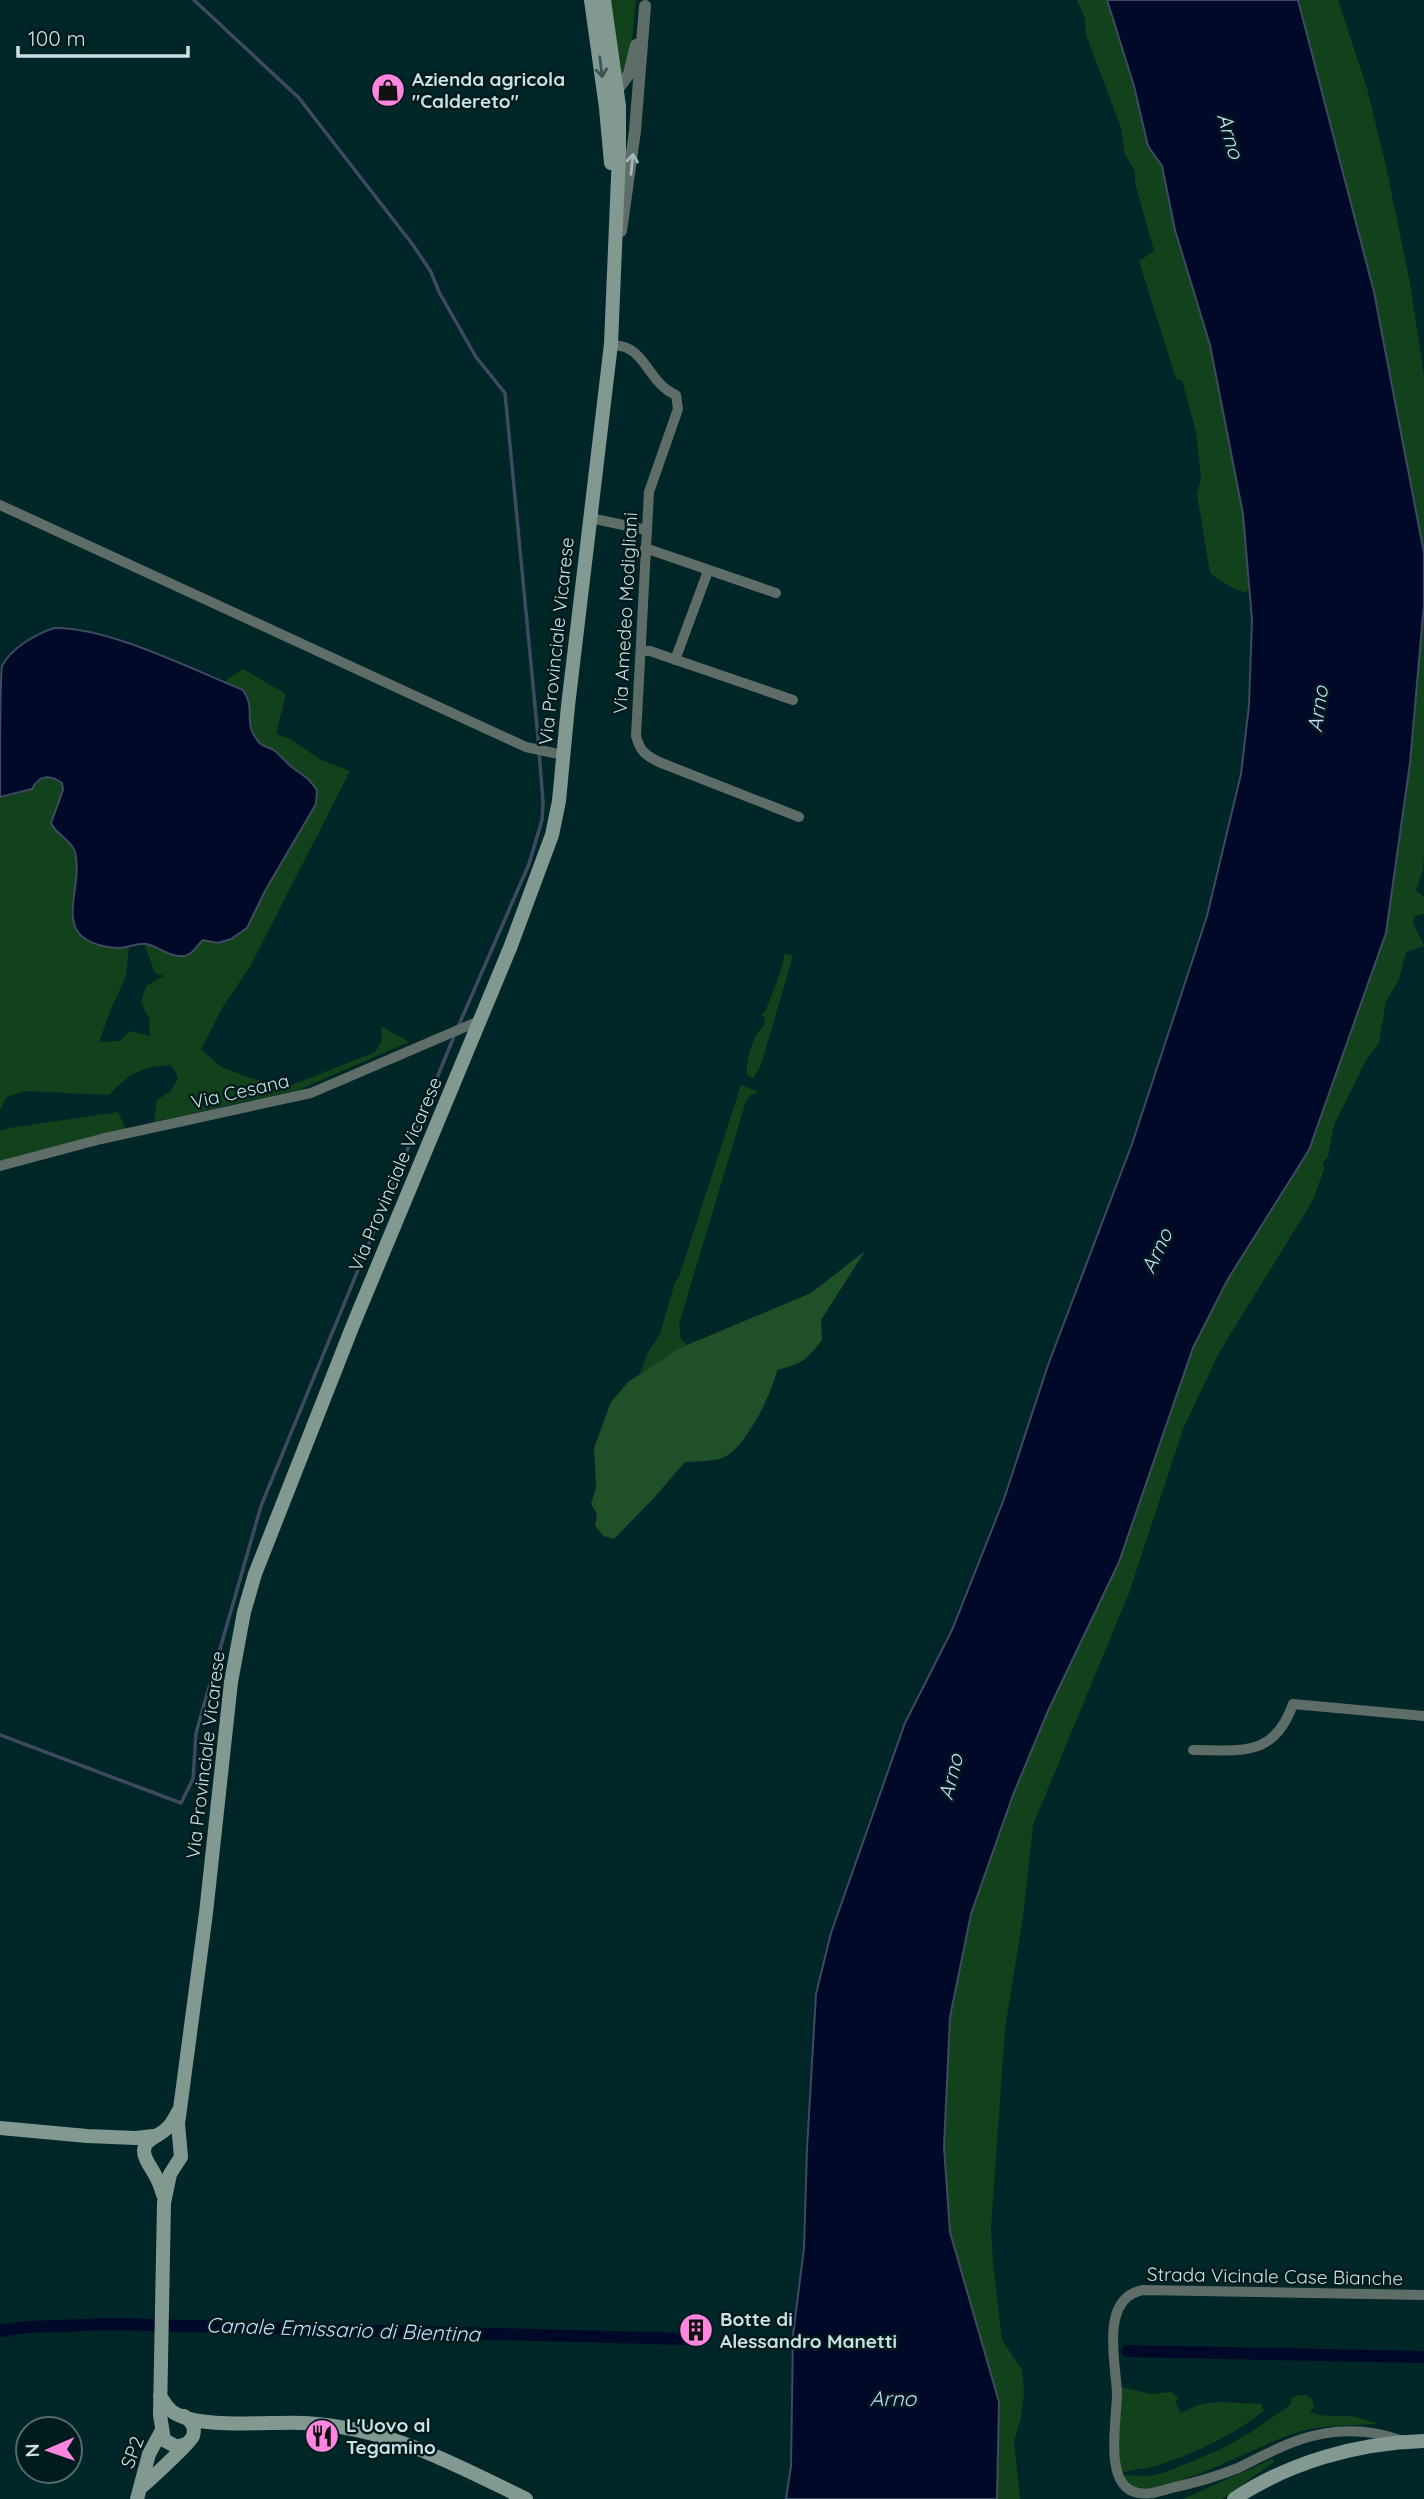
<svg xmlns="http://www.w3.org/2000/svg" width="1424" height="2499" font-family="Quicksand,sans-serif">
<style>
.green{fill:#12421b}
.forest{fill:#1f5027}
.water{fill:#000928;stroke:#3d4a60;stroke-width:2}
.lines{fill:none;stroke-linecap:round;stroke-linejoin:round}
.stream{stroke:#3d4a60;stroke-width:3.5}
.canal{stroke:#000928;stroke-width:12}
.minor{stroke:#5e6d68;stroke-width:10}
.tertiary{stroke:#5e6d68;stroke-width:12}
.secondary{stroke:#819991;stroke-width:14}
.oneway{stroke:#3a5451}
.oneway2{stroke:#a6b8b7}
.labels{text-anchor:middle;stroke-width:5;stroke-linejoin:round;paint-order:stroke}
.poi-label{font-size:19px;font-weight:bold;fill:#cce0e2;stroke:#001b1d;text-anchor:start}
.street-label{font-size:19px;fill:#cce0e2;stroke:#001b1d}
.water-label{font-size:21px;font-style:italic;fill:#c7dcfa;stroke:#001b1d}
</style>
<rect width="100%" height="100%" fill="#002628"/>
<path class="green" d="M 609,0 L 636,0 L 631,50 L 624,73 L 620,75 Z
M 1077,0 L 1107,0 L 1134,86 L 1148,146 L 1162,166 L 1175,230 L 1210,345 L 1243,514 L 1250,587 C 1248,589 1247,591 1245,592 C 1240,593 1215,578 1210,573 L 1197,494 L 1201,479 L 1196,432 L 1182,380 L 1176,379 L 1139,261 L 1154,251 L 1135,183 L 1135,171 L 1125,155 L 1121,128 L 1086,35 L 1085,19 Z
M 1299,0 L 1338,0 L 1367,88 L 1386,166 L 1410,283 L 1424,376 L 1424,553 L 1374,292 Z
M 1424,604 L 1424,855 L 1423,869 L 1416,891 L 1424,897 L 1424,914 L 1415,916 L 1413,923 L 1424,946 L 1406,952 L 1399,980 L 1386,1001 L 1379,1043 L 1366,1060 L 1334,1125 L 1328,1157 L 1323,1163 L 1324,1170 L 1312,1202 L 1220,1351 L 1183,1429 L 1129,1593 L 1033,1825 L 1023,1917 L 1005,2029 L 991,2228 L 993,2263 L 1002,2340 L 1022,2370 L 1024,2392 L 1021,2418 L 1014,2441 L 1020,2499 L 997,2499 L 999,2402 L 950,2232 L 944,2147 L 950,2017 L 971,1914 L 1013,1795 L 1048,1711 L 1119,1562 L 1193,1348 L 1228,1279 L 1309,1150 L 1386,933 L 1410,763 Z
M 243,669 L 286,694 L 276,734 L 292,740 L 321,760 L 350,771 L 251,965 L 224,1005 L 201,1049 L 221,1067 L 256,1080 L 292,1085 L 375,1052 L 382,1041 L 381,1026 L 409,1042 L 298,1090 L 154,1122 L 157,1100 L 171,1091 L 178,1078 L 171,1065 C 140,1067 130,1073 109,1095 L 26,1091 L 6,1097 L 0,1111 L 0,797 L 22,793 L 42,777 L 55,778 L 62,783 C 64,797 53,810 54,828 C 60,834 69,840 73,847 C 88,875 57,908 83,935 C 94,947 115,948 129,948 L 126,976 L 111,1009 L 99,1042 L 120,1041 L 130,1031 L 150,1036 L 149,1018 L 141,1002 L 146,986 L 164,976 L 155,973 L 144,943 L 172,955 L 192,952 L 203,940 L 211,940 L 247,928 L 265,891 L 303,773 C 294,769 289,763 281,757 C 272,750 261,748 255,737 C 245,722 256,703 244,690 C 239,686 229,684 223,682 Z
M 785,953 L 793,956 L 761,1065 L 753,1079 L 747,1075 C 746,1060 752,1036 764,1026 L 765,1018 L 761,1015 L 765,1012 L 780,973 Z
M 741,1085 L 759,1092 L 751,1095 L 746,1101 L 679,1324 L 681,1339 L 687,1345 L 639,1375 L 648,1352 L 660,1334 L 675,1282 L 679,1277 Z
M 118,1112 L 126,1130 L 0,1161 L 0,1131 L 9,1128 Z
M 1120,2387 L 1151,2394 L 1171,2392 L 1179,2398 L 1175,2401 L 1181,2413 L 1198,2405 L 1218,2402 L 1262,2404 L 1262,2408 L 1265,2410 C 1235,2434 1198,2452 1162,2464 C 1151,2469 1136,2468 1124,2472 L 1121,2471 L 1118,2459 Z
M 1298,2395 L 1306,2395 L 1312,2399 L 1314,2408 L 1310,2412 C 1324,2418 1336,2415 1350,2416 C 1359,2417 1369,2421 1378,2424 C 1352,2426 1324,2424 1298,2432 C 1263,2442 1164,2499 1132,2486 C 1128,2484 1125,2479 1122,2475 L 1151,2476 L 1166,2472 L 1221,2449 L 1253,2431 L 1290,2405 L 1292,2398 Z
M 1272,2459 L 1275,2461 L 1222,2499 L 1183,2499 Z"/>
<path class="forest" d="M 865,1251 L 821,1320 L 822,1340 C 805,1361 803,1363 777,1370 C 773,1392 747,1443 728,1455 C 718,1462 698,1461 685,1462 L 653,1499 L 614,1539 L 603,1536 L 595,1525 L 597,1514 L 591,1504 L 596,1487 L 594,1448 L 611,1402 L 628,1382 L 680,1348 L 811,1293 Z"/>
<path class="water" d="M 1107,0 L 1298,0 L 1374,292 L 1424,553 L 1424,604 L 1410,763 L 1386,933 L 1309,1150 L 1228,1279 L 1193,1348 L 1119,1562 L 1048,1711 L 1013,1795 L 971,1914 L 950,2017 L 944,2147 L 950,2232 L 999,2402 L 997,2499 L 786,2499 L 791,2466 L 793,2335 L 804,2248 L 807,2149 L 816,1994 L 831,1933 L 905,1723 L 952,1630 L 1004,1499 L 1048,1365 L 1132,1144 L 1207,916 L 1241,774 L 1249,705 L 1252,620 L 1243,514 L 1210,345 L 1175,230 L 1162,166 L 1148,146 L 1134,86 Z
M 54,628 C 109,627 191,669 243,690 C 257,710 242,722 258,741 C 262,747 266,746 272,749 C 280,754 285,762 293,768 C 303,775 310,779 317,790 L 316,804 L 265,891 L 247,928 L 231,939 L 218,943 L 203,940 C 199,944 196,948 192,952 C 179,964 160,947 147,944 C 137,942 127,949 116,948 C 45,941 85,892 75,852 C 71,839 56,835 51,823 L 63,790 L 62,783 C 50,774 39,775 32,789 L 0,797 C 0,776 0,678 2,666 C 11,648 36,634 54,628 Z"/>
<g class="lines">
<path class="stream" d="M 194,0 L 299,98 L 413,245 L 431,272 L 439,292 L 476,357 L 505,393 L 538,737 L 543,802 L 542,820 L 529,864 L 458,1027
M 0,1735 L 181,1803 L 193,1779 L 196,1733 L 261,1506 L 455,1034"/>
<path class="canal" d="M 0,2331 L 27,2327 L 112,2324 L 686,2339
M 1127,2351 L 1424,2357"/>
<path class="minor" d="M 611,344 C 616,346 623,346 627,348 C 647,357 652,385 676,395 L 678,409 L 649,492 L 636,736 C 640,751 645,755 659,762 L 799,817
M 0,505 L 526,747 L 563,755
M 590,518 L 647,530
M 645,548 L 776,593
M 641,651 L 650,651 L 793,700
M 675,660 L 708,571
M 0,1166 L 101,1139 L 311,1093 L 479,1021
M 1193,1750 C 1241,1750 1274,1758 1293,1704 L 1424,1716
M 1400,2440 C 1366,2428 1330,2429 1296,2441 C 1276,2448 1257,2459 1238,2468 C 1216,2477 1194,2483 1171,2488 C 1158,2492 1143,2497 1130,2490 C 1105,2476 1117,2418 1117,2393 C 1116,2364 1099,2298 1143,2290 L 1424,2295"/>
<path class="tertiary" d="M 614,94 L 629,74 L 636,45
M 621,231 L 635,131 L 645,6"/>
<path class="secondary" d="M 591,0 L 606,108 L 611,163
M 0,2128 L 87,2136 L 136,2138 L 153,2136
M 163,2195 C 159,2178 153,2173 146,2159 C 138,2141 156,2138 165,2130 C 171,2126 175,2118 178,2112
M 160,2396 C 164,2401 167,2408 173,2412 C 198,2430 273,2421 305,2423 C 390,2428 452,2463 526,2499
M 186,2444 L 177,2447 L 164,2440 L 160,2415 L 164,2203 L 170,2174 L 181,2157 L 178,2124 L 206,1913 L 231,1682 L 244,1612 L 255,1574 L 353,1325 L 510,948 L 552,835 L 559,801 L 568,706 L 611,344 L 619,153 L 619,106 L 604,0
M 140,2488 C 148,2482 191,2442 193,2436 C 196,2427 191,2421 184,2416
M 137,2499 L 149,2454 L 162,2430
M 1234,2499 C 1290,2462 1357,2443 1424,2441"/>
</g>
<defs><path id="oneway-shaft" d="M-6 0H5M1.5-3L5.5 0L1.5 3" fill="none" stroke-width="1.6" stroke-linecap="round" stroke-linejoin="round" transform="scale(1.75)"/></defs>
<use class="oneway" href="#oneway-shaft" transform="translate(601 67) rotate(83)"/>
<use class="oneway2" href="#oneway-shaft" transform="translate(632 164) rotate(-84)"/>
<defs>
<g id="shop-disc" transform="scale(1.75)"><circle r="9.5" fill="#ff85de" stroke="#001b1d"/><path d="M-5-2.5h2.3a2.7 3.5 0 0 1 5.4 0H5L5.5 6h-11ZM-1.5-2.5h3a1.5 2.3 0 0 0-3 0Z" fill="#111"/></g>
<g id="building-disc" transform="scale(1.75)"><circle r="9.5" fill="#ff85de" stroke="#001b1d"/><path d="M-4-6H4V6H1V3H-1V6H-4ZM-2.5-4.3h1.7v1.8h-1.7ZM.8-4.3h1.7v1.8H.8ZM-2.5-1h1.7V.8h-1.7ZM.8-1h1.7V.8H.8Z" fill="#111"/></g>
<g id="restaurant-disc" transform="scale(1.75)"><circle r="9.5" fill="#ff85de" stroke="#001b1d"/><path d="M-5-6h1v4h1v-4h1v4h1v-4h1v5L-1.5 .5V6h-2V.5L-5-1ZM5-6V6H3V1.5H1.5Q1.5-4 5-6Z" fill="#111"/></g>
</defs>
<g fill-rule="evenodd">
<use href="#shop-disc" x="388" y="90"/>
<use href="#building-disc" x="696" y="2330"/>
<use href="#restaurant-disc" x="322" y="2436"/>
</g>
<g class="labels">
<g class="poi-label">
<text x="412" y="86">Azienda agricola<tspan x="412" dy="22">"Caldereto"</tspan></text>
<text x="720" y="2326">Botte di<tspan x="720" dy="22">Alessandro Manetti</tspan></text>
<text x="346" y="2432">L'Uovo al<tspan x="346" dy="22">Tegamino</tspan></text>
</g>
<g class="street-label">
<text transform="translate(625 613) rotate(-87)" y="7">Via Amedeo Modigliani</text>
<text transform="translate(556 641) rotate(-84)" y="7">Via Provinciale Vicarese</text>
<text transform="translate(240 1091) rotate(-13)" y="7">Via Cesana</text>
<text transform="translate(395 1174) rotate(-67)" y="7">Via Provinciale Vicarese</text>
<text transform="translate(205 1755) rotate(-83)" y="7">Via Provinciale Vicarese</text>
<text transform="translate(1275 2276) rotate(1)" y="7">Strada Vicinale Case Bianche</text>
<text transform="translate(132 2452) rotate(-69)" y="7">SP2</text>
</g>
<g class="water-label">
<text transform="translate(1230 136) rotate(74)" y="7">Arno</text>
<text transform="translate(1318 709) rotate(-82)" y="7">Arno</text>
<text transform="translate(1157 1251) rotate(-65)" y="7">Arno</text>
<text transform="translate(951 1777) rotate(-76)" y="7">Arno</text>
<text transform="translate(343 2330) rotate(2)" y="7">Canale Emissario di Bientina</text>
<text x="893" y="2406">Arno</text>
</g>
</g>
<g transform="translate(49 2450) rotate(268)"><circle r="33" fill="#001b1d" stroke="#526a6c" stroke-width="2"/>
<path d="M0-5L12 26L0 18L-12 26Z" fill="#ff85de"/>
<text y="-10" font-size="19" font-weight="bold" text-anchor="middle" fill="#cce0e2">N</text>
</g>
<path d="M18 46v10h170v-10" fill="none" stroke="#cce0e2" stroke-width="3.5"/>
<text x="28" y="46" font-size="21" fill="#cce0e2" stroke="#001b1d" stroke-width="5" paint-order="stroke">100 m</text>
</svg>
